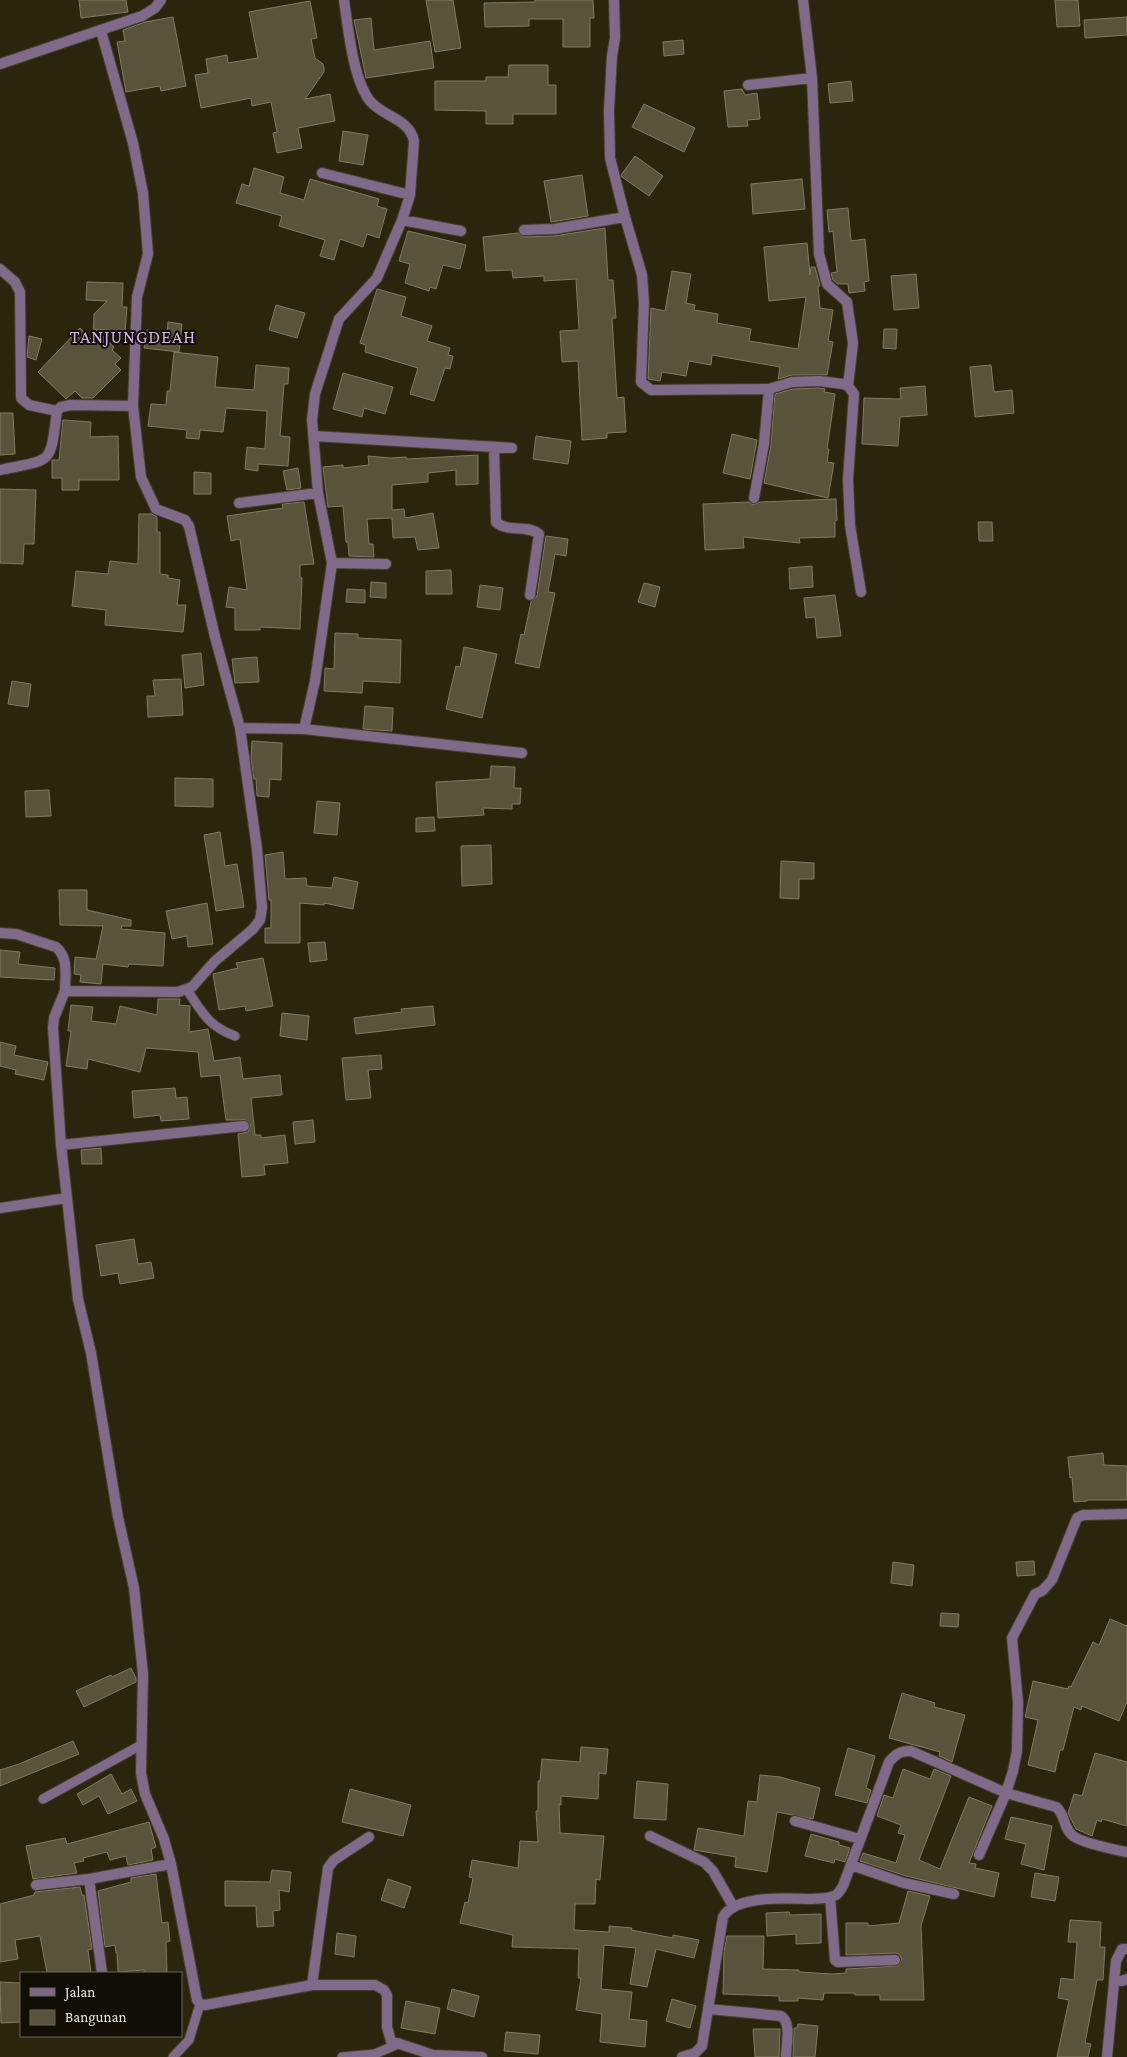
<svg xmlns="http://www.w3.org/2000/svg" width="1127" height="2057" font-family="'Crimson Pro',serif">
<style>
.building{fill:#5a533b;stroke:#827a62}
.lines{fill:none;stroke-linecap:round;stroke-linejoin:round}
.service-casing{stroke:#46402a;stroke-width:11}
.minor-casing{stroke:#46402a;stroke-width:12}
.tertiary-casing{stroke:#46402a;stroke-width:12}
.service{stroke:#7f6a8a;stroke-width:9}
.minor{stroke:#7f6a8a;stroke-width:10}
.tertiary{stroke:#7f6a8a;stroke-width:10}
.labels{text-anchor:middle;stroke-width:4;stroke-linejoin:round;paint-order:stroke}
.quarter-label{font-size:18px;letter-spacing:1px;fill:#d8aded;stroke:#110e05}
</style>
<rect width="100%" height="100%" fill="#2b250e"/>
<path class="building" d="M 79,0 L 126,0 L 128,12 L 81,18 Z
M 426,0 L 453,0 L 461,48 L 435,52 Z
M 535,0 L 593,0 L 594,18 L 590,18 L 590,47 L 563,47 L 563,19 L 529,19 L 529,26 L 485,27 L 484,3 L 535,2 Z
M 1055,0 L 1078,0 L 1080,26 L 1057,27 Z
M 310,1 L 317,38 L 311,39 L 315,58 L 323,64 L 324,68 L 324,72 L 305,99 L 330,94 L 335,121 L 298,128 L 302,148 L 277,153 L 273,133 L 277,132 L 271,102 L 252,106 L 251,98 L 201,108 L 195,75 L 208,73 L 206,59 L 227,55 L 228,63 L 258,58 L 249,12 Z
M 173,17 L 186,86 L 161,91 L 160,86 L 126,92 L 117,42 L 125,41 L 123,30 L 145,22 Z
M 1127,17 L 1127,35 L 1085,38 L 1084,20 Z
M 371,18 L 374,50 L 430,41 L 434,68 L 366,78 L 354,20 Z
M 683,40 L 684,54 L 664,56 L 663,42 Z
M 509,65 L 548,65 L 548,85 L 556,85 L 556,114 L 513,114 L 513,124 L 486,124 L 486,111 L 435,110 L 435,81 L 486,81 L 486,77 L 508,77 Z
M 851,81 L 853,101 L 830,103 L 828,84 Z
M 742,89 L 745,95 L 757,93 L 760,119 L 747,120 L 748,126 L 728,127 L 724,91 Z
M 644,104 L 695,128 L 684,152 L 632,127 Z
M 343,131 L 368,135 L 363,165 L 339,161 Z
M 635,156 L 663,176 L 649,196 L 622,177 L 621,175 Z
M 254,168 L 284,177 L 280,193 L 304,200 L 310,179 L 379,199 L 377,206 L 387,209 L 379,238 L 367,234 L 363,247 L 340,239 L 334,260 L 320,256 L 325,240 L 279,226 L 282,216 L 236,203 L 242,184 L 249,186 Z
M 582,175 L 588,216 L 551,222 L 544,181 Z
M 802,179 L 805,209 L 753,214 L 751,184 Z
M 848,208 L 851,241 L 865,239 L 869,281 L 864,282 L 865,291 L 849,293 L 848,284 L 838,284 L 833,280 L 831,273 L 837,272 L 833,231 L 829,232 L 827,210 Z
M 605,228 L 608,280 L 613,280 L 616,318 L 612,318 L 617,398 L 624,397 L 626,432 L 607,433 L 607,438 L 582,440 L 578,361 L 562,362 L 560,331 L 579,330 L 576,279 L 544,281 L 544,276 L 513,278 L 512,270 L 486,271 L 483,237 L 518,233 L 524,237 L 554,236 Z
M 408,231 L 466,245 L 460,269 L 443,265 L 436,289 L 430,287 L 429,291 L 405,283 L 410,264 L 399,261 Z
M 807,243 L 810,275 L 811,267 L 815,267 L 820,286 L 818,286 L 820,308 L 833,310 L 828,341 L 833,342 L 827,375 L 792,375 L 778,379 L 780,367 L 712,355 L 711,365 L 689,361 L 686,376 L 662,372 L 660,381 L 648,379 L 651,308 L 665,311 L 672,271 L 691,274 L 686,303 L 695,305 L 694,310 L 718,314 L 717,323 L 751,329 L 749,341 L 798,349 L 806,297 L 769,301 L 764,247 Z
M 916,274 L 919,308 L 894,310 L 891,276 Z
M 87,282 L 123,283 L 122,307 L 127,307 L 125,332 L 95,329 L 114,347 L 112,350 L 121,358 L 115,364 L 121,370 L 93,398 L 82,398 L 75,391 L 66,399 L 38,372 L 80,328 L 93,341 L 94,314 L 107,301 L 86,300 Z
M 377,289 L 406,297 L 401,316 L 432,326 L 427,341 L 450,348 L 448,355 L 453,356 L 450,369 L 445,368 L 434,401 L 410,394 L 418,368 L 365,352 L 366,345 L 360,343 Z
M 276,305 L 305,313 L 297,338 L 269,330 Z
M 168,322 L 182,324 L 179,352 L 144,348 L 147,330 L 167,334 Z
M 884,329 L 897,329 L 896,349 L 883,348 Z
M 29,336 L 42,339 L 36,360 L 27,357 Z
M 174,352 L 218,357 L 215,387 L 254,390 L 256,365 L 289,368 L 288,384 L 284,384 L 280,436 L 290,437 L 288,466 L 258,464 L 258,471 L 245,469 L 247,447 L 265,449 L 267,411 L 226,408 L 223,432 L 200,430 L 199,439 L 186,438 L 187,430 L 148,426 L 151,404 L 166,405 L 167,391 L 170,391 Z
M 991,365 L 994,392 L 1012,390 L 1014,413 L 975,417 L 970,367 Z
M 343,373 L 393,387 L 385,414 L 364,408 L 362,417 L 333,409 Z
M 925,386 L 927,415 L 900,417 L 898,446 L 862,444 L 864,398 L 901,399 L 900,388 Z
M 819,388 L 825,389 L 824,392 L 835,394 L 827,449 L 829,449 L 827,462 L 834,463 L 828,498 L 764,483 L 771,445 L 775,394 L 793,389 Z
M 0,413 L 13,413 L 15,454 L 0,455 Z
M 63,420 L 91,422 L 90,437 L 118,436 L 119,480 L 79,480 L 79,490 L 62,490 L 62,478 L 52,478 L 52,460 L 59,460 Z
M 732,434 L 757,440 L 750,479 L 723,473 Z
M 536,436 L 571,441 L 568,464 L 533,459 Z
M 478,455 L 478,484 L 456,485 L 456,470 L 428,473 L 428,482 L 392,485 L 392,510 L 404,509 L 405,518 L 433,513 L 439,548 L 418,550 L 415,537 L 393,538 L 392,518 L 367,519 L 369,544 L 373,544 L 374,557 L 349,556 L 348,542 L 346,542 L 343,506 L 328,507 L 323,467 L 343,465 L 343,468 L 369,465 L 368,456 L 390,458 L 406,457 L 407,459 Z
M 298,468 L 301,488 L 287,490 L 283,471 Z
M 194,472 L 211,473 L 211,494 L 194,494 Z
M 0,489 L 36,490 L 34,544 L 24,544 L 23,564 L 0,563 Z
M 836,499 L 837,520 L 835,521 L 835,537 L 799,538 L 800,543 L 743,537 L 744,548 L 705,550 L 703,504 L 749,502 L 753,505 L 760,502 Z
M 304,502 L 314,564 L 300,565 L 300,577 L 302,578 L 300,629 L 260,627 L 260,630 L 235,630 L 235,608 L 226,607 L 229,587 L 247,590 L 240,539 L 231,541 L 227,516 L 283,508 L 282,504 Z
M 139,514 L 152,514 L 157,517 L 157,532 L 160,532 L 160,574 L 168,575 L 168,578 L 180,580 L 177,605 L 186,605 L 183,632 L 105,625 L 106,610 L 72,606 L 76,571 L 108,574 L 110,561 L 137,564 L 138,562 Z
M 978,522 L 992,522 L 993,541 L 979,541 Z
M 546,536 L 568,539 L 566,556 L 555,554 L 548,592 L 555,593 L 539,668 L 515,663 L 521,634 L 524,635 L 531,602 L 537,596 Z
M 812,566 L 813,587 L 790,589 L 789,568 Z
M 451,570 L 452,594 L 426,594 L 426,571 Z
M 371,582 L 386,583 L 386,598 L 370,597 Z
M 644,583 L 660,587 L 655,607 L 638,602 Z
M 480,585 L 503,588 L 500,610 L 477,607 Z
M 347,589 L 365,590 L 365,603 L 346,602 Z
M 835,595 L 841,636 L 817,638 L 815,617 L 806,618 L 804,598 Z
M 335,633 L 358,634 L 358,638 L 401,640 L 400,683 L 363,681 L 362,693 L 324,691 L 325,668 L 334,669 Z
M 464,647 L 497,654 L 482,718 L 446,709 L 456,666 L 460,667 Z
M 201,653 L 204,685 L 185,688 L 182,655 Z
M 257,657 L 259,682 L 235,683 L 232,659 Z
M 181,679 L 183,715 L 148,717 L 147,696 L 155,696 L 153,680 Z
M 12,681 L 31,684 L 28,707 L 8,704 Z
M 365,706 L 393,708 L 392,731 L 363,729 Z
M 252,741 L 282,743 L 281,780 L 270,779 L 269,797 L 257,796 L 256,779 L 254,779 L 251,758 Z
M 491,766 L 515,767 L 514,788 L 521,788 L 520,804 L 512,804 L 512,809 L 483,808 L 484,815 L 438,818 L 436,782 L 490,779 Z
M 175,778 L 213,779 L 213,807 L 175,806 Z
M 49,790 L 51,816 L 26,817 L 25,791 Z
M 317,801 L 340,803 L 337,835 L 314,833 Z
M 434,817 L 435,831 L 416,832 L 416,818 Z
M 220,832 L 225,866 L 237,864 L 244,907 L 216,911 L 204,835 Z
M 491,845 L 492,884 L 462,886 L 461,846 Z
M 283,852 L 285,879 L 306,878 L 307,886 L 332,888 L 334,877 L 358,882 L 353,909 L 324,903 L 324,905 L 300,903 L 300,943 L 265,943 L 265,928 L 271,928 L 271,900 L 269,900 L 265,855 Z
M 781,861 L 814,863 L 814,879 L 799,879 L 799,899 L 780,898 Z
M 59,890 L 87,890 L 87,910 L 131,920 L 131,926 L 122,926 L 121,929 L 165,933 L 163,966 L 129,964 L 128,967 L 103,964 L 101,984 L 80,982 L 81,975 L 74,974 L 75,957 L 96,959 L 103,926 L 60,925 Z
M 207,903 L 213,944 L 188,947 L 187,936 L 172,939 L 166,911 Z
M 325,942 L 327,960 L 310,962 L 308,943 Z
M 0,950 L 20,952 L 18,964 L 55,968 L 54,980 L 0,977 Z
M 263,958 L 273,1006 L 246,1011 L 245,1006 L 219,1010 L 213,974 L 238,968 L 236,963 Z
M 158,999 L 180,999 L 179,1005 L 190,1006 L 189,1032 L 208,1029 L 214,1061 L 240,1057 L 243,1079 L 280,1075 L 282,1095 L 251,1098 L 255,1135 L 261,1135 L 261,1138 L 285,1135 L 288,1163 L 264,1165 L 265,1175 L 242,1177 L 238,1134 L 248,1132 L 251,1125 L 246,1120 L 226,1120 L 220,1075 L 201,1077 L 198,1052 L 146,1048 L 140,1072 L 88,1059 L 87,1069 L 66,1066 L 71,1031 L 68,1031 L 71,1005 L 93,1007 L 91,1021 L 116,1024 L 120,1006 L 157,1015 Z
M 433,1006 L 435,1025 L 356,1034 L 354,1018 L 402,1012 L 401,1009 Z
M 282,1013 L 309,1016 L 307,1040 L 280,1036 Z
M 0,1042 L 16,1046 L 14,1055 L 48,1062 L 44,1080 L 15,1074 L 16,1070 L 0,1066 Z
M 381,1055 L 382,1069 L 368,1070 L 371,1098 L 346,1100 L 342,1058 Z
M 175,1088 L 176,1098 L 187,1097 L 189,1119 L 161,1121 L 160,1115 L 134,1118 L 132,1091 Z
M 313,1120 L 315,1142 L 295,1144 L 293,1122 Z
M 101,1148 L 102,1164 L 82,1164 L 81,1150 Z
M 134,1239 L 138,1264 L 151,1262 L 154,1278 L 120,1284 L 118,1273 L 101,1276 L 96,1245 Z
M 1103,1453 L 1104,1465 L 1127,1466 L 1127,1500 L 1087,1500 L 1087,1501 L 1074,1502 L 1072,1477 L 1070,1478 L 1068,1457 Z
M 1034,1561 L 1035,1575 L 1017,1576 L 1016,1562 Z
M 893,1562 L 914,1565 L 912,1586 L 891,1583 Z
M 941,1613 L 959,1614 L 958,1627 L 940,1626 Z
M 1110,1619 L 1127,1626 L 1127,1702 L 1119,1721 L 1082,1706 L 1081,1710 L 1074,1707 L 1063,1750 L 1060,1750 L 1055,1772 L 1028,1765 L 1038,1720 L 1025,1717 L 1033,1681 L 1068,1689 L 1069,1686 L 1071,1687 L 1093,1642 L 1099,1645 Z
M 131,1668 L 136,1678 L 136,1682 L 84,1707 L 76,1691 L 111,1675 L 112,1677 Z
M 902,1693 L 935,1703 L 934,1707 L 965,1715 L 952,1762 L 939,1756 L 940,1752 L 889,1738 Z
M 73,1741 L 79,1754 L 0,1786 L 0,1770 L 19,1764 Z
M 581,1747 L 608,1749 L 606,1774 L 599,1773 L 598,1799 L 561,1796 L 561,1805 L 559,1804 L 560,1833 L 604,1836 L 600,1880 L 596,1879 L 595,1904 L 575,1904 L 574,1930 L 609,1932 L 609,1926 L 632,1928 L 631,1930 L 673,1938 L 673,1935 L 699,1940 L 694,1958 L 656,1949 L 647,1987 L 630,1984 L 636,1948 L 604,1945 L 601,1989 L 632,1992 L 629,2019 L 647,2021 L 645,2047 L 600,2042 L 602,2014 L 576,2010 L 581,1978 L 578,1978 L 579,1949 L 512,1947 L 513,1935 L 460,1923 L 465,1902 L 468,1903 L 473,1878 L 469,1877 L 472,1860 L 518,1868 L 520,1841 L 538,1842 L 536,1811 L 538,1811 L 538,1781 L 540,1781 L 542,1759 L 580,1762 Z
M 848,1748 L 875,1756 L 866,1788 L 871,1790 L 867,1803 L 835,1795 Z
M 1095,1753 L 1127,1762 L 1127,1826 L 1102,1819 L 1101,1822 L 1097,1820 L 1092,1836 L 1076,1829 L 1068,1813 L 1074,1794 L 1082,1796 Z
M 903,1769 L 930,1779 L 934,1769 L 951,1776 L 919,1860 L 940,1869 L 969,1797 L 992,1806 L 969,1863 L 976,1864 L 975,1868 L 999,1873 L 994,1897 L 906,1876 L 860,1861 L 863,1853 L 896,1863 L 905,1835 L 898,1833 L 901,1825 L 877,1816 L 884,1795 L 893,1798 Z
M 111,1774 L 122,1794 L 131,1789 L 137,1801 L 108,1814 L 99,1796 L 83,1805 L 77,1794 Z
M 760,1775 L 780,1777 L 820,1788 L 813,1819 L 777,1812 L 767,1872 L 735,1867 L 736,1857 L 694,1850 L 698,1828 L 744,1836 L 748,1801 L 757,1802 Z
M 637,1781 L 668,1784 L 666,1820 L 634,1818 Z
M 350,1789 L 411,1805 L 403,1836 L 342,1822 Z
M 1011,1817 L 1052,1826 L 1044,1870 L 1021,1864 L 1026,1844 L 1005,1839 Z
M 149,1822 L 156,1847 L 151,1849 L 153,1860 L 128,1865 L 126,1856 L 110,1860 L 107,1852 L 83,1858 L 84,1861 L 74,1863 L 77,1873 L 33,1879 L 26,1846 L 65,1838 L 67,1844 Z
M 811,1834 L 839,1842 L 839,1845 L 850,1848 L 845,1862 L 835,1859 L 834,1863 L 805,1856 Z
M 272,1870 L 291,1872 L 289,1892 L 279,1890 L 280,1910 L 273,1911 L 274,1926 L 257,1927 L 256,1906 L 225,1906 L 225,1881 L 270,1882 Z
M 1035,1873 L 1059,1877 L 1055,1901 L 1031,1897 Z
M 156,1874 L 162,1923 L 168,1922 L 170,1941 L 166,1942 L 167,1973 L 144,1973 L 144,1970 L 118,1972 L 117,1953 L 116,1953 L 115,1945 L 105,1947 L 98,1891 L 131,1882 L 131,1878 Z
M 388,1879 L 411,1887 L 404,1908 L 381,1900 Z
M 80,1887 L 82,1895 L 84,1895 L 92,1949 L 88,1950 L 91,1973 L 47,1973 L 40,1936 L 15,1940 L 18,1959 L 0,1962 L 0,1904 L 34,1895 L 35,1892 Z
M 908,1891 L 930,1896 L 921,1926 L 924,2000 L 880,2000 L 880,1995 L 855,1995 L 854,1993 L 824,1993 L 823,2000 L 798,1998 L 798,2001 L 779,2001 L 779,1996 L 723,1994 L 724,1952 L 727,1936 L 764,1936 L 763,1969 L 799,1970 L 799,1972 L 832,1974 L 846,1973 L 846,1969 L 898,1966 L 902,1959 L 899,1954 L 895,1953 L 846,1955 L 846,1923 L 868,1923 L 868,1926 L 899,1923 Z
M 789,1912 L 790,1915 L 821,1914 L 821,1943 L 796,1944 L 796,1934 L 767,1936 L 766,1913 Z
M 1070,1920 L 1101,1922 L 1100,1947 L 1105,1947 L 1103,1980 L 1097,1980 L 1085,2043 L 1091,2044 L 1088,2057 L 1057,2057 L 1069,2000 L 1058,1998 L 1061,1978 L 1074,1980 L 1077,1942 L 1068,1942 Z
M 337,1933 L 356,1936 L 354,1957 L 335,1954 Z
M 0,1982 L 21,1983 L 21,2022 L 1,2023 Z
M 452,1989 L 479,1996 L 474,2017 L 447,2009 Z
M 672,1999 L 696,2006 L 690,2028 L 666,2021 Z
M 406,2001 L 440,2008 L 435,2034 L 401,2028 Z
M 798,2024 L 818,2026 L 815,2057 L 793,2057 L 794,2028 L 797,2028 Z
M 753,2029 L 780,2029 L 779,2057 L 755,2057 Z
M 506,2032 L 540,2035 L 538,2054 L 504,2051 Z"/>
<g class="lines">
<g class="service-casing">
<path id="service" d="M 187,990 C 203,1013 207,1025 235,1036
M 43,1799 L 141,1745
M 173,2057 L 189,2040 L 200,2004
M 342,2057 L 375,2054 L 398,2044"/>
</g>
<g class="minor-casing">
<path id="minor" d="M 614,0 L 615,38 L 612,56 L 609,110 L 610,158 L 625,217 L 642,275 L 644,303 L 641,382 L 651,390 L 769,389 L 792,382 L 819,381 L 843,384 L 848,386 L 854,394 L 848,479 L 850,525 L 861,592
M 803,0 L 812,78 L 819,254 L 827,284 L 847,302 L 853,343 L 848,386
M 748,85 L 812,78
M 322,173 L 410,195
M 402,220 L 461,231
M 524,230 L 554,229 L 625,217
M 0,269 L 15,282 L 20,292 L 21,398 L 29,405 L 57,411
M 314,436 L 512,448
M 494,447 L 496,522 C 508,533 527,524 539,534 L 530,595
M 0,470 C 53,459 50,466 57,411 L 61,407 L 71,405 L 133,406 L 137,297 L 148,254 L 143,193 L 133,143 L 101,31
M 754,498 L 764,444 L 769,389
M 239,503 L 318,493
M 332,563 L 386,564
M 240,728 L 304,729 L 315,681 L 332,563 L 318,493 L 312,420 L 315,394 L 339,319 L 377,278 L 402,220 L 410,195 L 414,141 C 409,118 383,117 370,101 C 353,80 348,27 344,0
M 304,729 L 522,753
M 0,933 L 16,934 L 56,947 C 69,958 65,976 65,991 L 178,992 L 192,987 L 215,961 L 253,929 L 260,920 L 262,908 L 257,849 L 240,728 L 215,637 L 189,526 L 185,520 L 156,509 L 141,477 L 133,406
M 65,991 L 54,1018 L 53,1028 L 61,1145 L 67,1198
M 61,1145 L 244,1126
M 0,1208 L 67,1198 L 78,1299 L 91,1353 L 118,1517 L 134,1588 L 143,1674 L 141,1773 L 145,1794 L 164,1839 L 171,1864 L 197,2000 L 200,2004 L 205,2005 L 312,1985 L 375,1985 L 384,1990 L 387,1995 L 387,2027 L 391,2041 L 433,2055 L 482,2057
M 1127,1514 L 1083,1515 L 1077,1518 L 1052,1580 L 1042,1591 L 1035,1594 L 1012,1638 L 1018,1702 L 1017,1751 L 1013,1771 L 1006,1793 L 1056,1807 C 1065,1814 1063,1826 1071,1834 C 1077,1842 1116,1850 1127,1852
M 795,1821 L 860,1839
M 650,1836 L 704,1862 L 713,1871 L 733,1906
M 851,1865 L 904,1883 L 954,1894
M 89,1879 L 102,1973
M 36,1885 L 89,1879 L 171,1864
M 830,1897 L 835,1960 L 838,1962 L 895,1960
M 1115,1980 L 1122,1981 L 1127,1979
M 312,1985 L 328,1868 L 334,1860 L 369,1837
M 709,2009 L 781,2016 C 792,2023 786,2045 786,2057
M 682,2057 L 695,2053 L 702,2046 L 723,1917 C 736,1894 788,1899 812,1899 C 820,1898 829,1899 836,1895 C 839,1893 841,1889 843,1886 L 889,1762 C 896,1754 900,1751 911,1751 L 1006,1793 L 979,1855
M 1107,2057 L 1116,1961 L 1122,1949 L 1127,1949"/>
</g>
<g class="tertiary-casing">
<path id="tertiary" d="M 0,64 L 142,16 L 155,8 L 161,0"/>
</g>
<use href="#service" class="service"/>
<use href="#minor" class="minor"/>
<use href="#tertiary" class="tertiary"/>
</g>
<g class="labels">
<g class="quarter-label">
<text x="133" y="343">TANJUNGDEAH</text>
</g>
</g>
<rect x="20" y="1972" width="162" height="65" fill="#110e05" stroke="#68655a"/>
<rect x="30" y="1988" width="25" height="8" fill="#7f6a8a" stroke="#68655a"/>
<text x="65" y="1997" font-size="15" fill="#ebe7d9">Jalan</text>
<rect x="30" y="2010" width="25" height="15" fill="#5a533b" stroke="#68655a"/>
<text x="65" y="2022" font-size="15" fill="#ebe7d9">Bangunan</text>
</svg>
